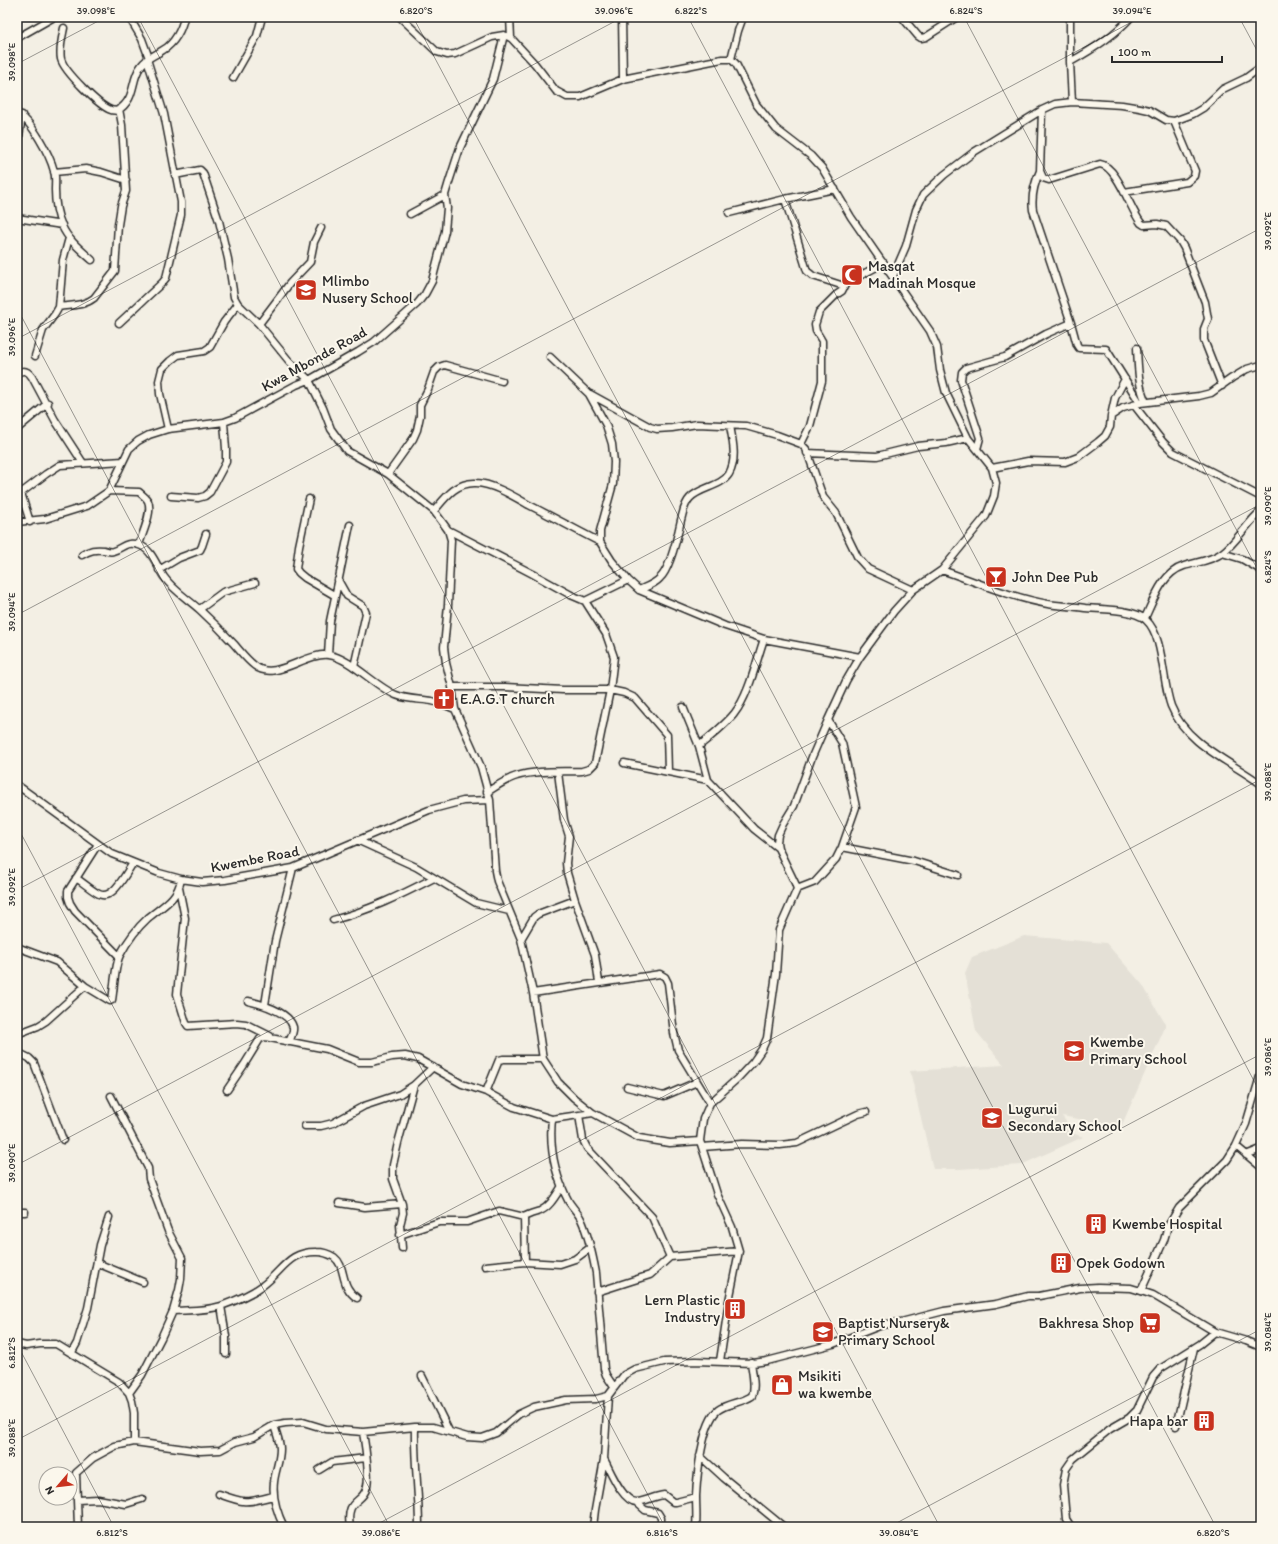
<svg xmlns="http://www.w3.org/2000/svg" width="1278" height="1544" font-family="Itim,sans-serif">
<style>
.built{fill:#e4e0d6}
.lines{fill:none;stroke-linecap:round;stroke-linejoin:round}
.minor-casing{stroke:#2b2b2b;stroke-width:9}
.minor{stroke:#fbf7ec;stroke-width:6}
.ticks{fill:none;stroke:#2b2b2b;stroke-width:1;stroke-opacity:0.45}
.labels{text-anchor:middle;stroke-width:4;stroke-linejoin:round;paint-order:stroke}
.poi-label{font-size:15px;fill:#2b2b2b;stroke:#fbf7ec;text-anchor:start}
.street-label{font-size:15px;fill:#2b2b2b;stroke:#fbf7ec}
.neatline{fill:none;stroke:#2b2b2b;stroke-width:1.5}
.ticks-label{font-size:10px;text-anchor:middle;fill:#2b2b2b}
</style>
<rect width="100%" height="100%" fill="#f3efe4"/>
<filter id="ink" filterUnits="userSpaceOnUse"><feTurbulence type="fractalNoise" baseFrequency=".025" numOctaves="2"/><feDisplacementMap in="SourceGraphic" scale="8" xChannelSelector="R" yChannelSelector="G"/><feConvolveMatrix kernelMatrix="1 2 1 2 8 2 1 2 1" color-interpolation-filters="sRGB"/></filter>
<g filter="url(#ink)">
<path class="built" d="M 1024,936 L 1106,943 L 1142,984 L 1166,1025 L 1121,1127 L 1062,1116 L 1075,1134 L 1083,1137 L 1021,1165 L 959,1169 L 933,1169 L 910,1071 L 1004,1065 L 976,1031 L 965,973 L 972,957 Z"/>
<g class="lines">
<g class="minor-casing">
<path id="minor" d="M 129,17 L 142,39 L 149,58
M 400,17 L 437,52 L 447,55 L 455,54 L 492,37 L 504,35 L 511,38 L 535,64 L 556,91 L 567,97 L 580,97 L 623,79 L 722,59 L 731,59 L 736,64 L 756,104 L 776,129 L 811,156 L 822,168 L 851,217 L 930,331 L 937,347 L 940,370 L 946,393 L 968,438 L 992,468 L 996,483 L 994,496 L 986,516 L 942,570 L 913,590 L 894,611 L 860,657 L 846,681 L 828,720 L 812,757 L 794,806 L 783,824 L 778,835 L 777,842 L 778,848 L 795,883 L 797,889 L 779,930 L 776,974 L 767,1038 L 762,1049 L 753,1062 L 738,1078 L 710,1103 L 703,1119 L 701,1133 L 700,1141 L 710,1172 L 717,1194 L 732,1227 L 739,1251 L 729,1301 L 720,1361
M 510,17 L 511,38
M 622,17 L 623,79
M 902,17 L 918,36 L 921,38 L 926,37 L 957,17
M 1070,17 L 1070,62 L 1072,102
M 64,28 C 62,38 59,49 61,59 C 64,71 99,106 111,110 C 113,111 115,110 117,111 C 137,99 130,80 141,66 C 146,58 156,55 163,50 C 174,44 182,29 184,17
M 17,38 L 54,17
M 731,59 L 738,31 L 743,17
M 1070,62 C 1092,50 1114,36 1131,17
M 233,78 L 257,36 L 262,17
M 1042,110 L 1040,171 L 1043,178 L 1049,180 L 1100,164 C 1117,166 1131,211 1141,223 L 1144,225 L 1157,224 L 1166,226 L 1180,241 L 1184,248 L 1205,302 L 1208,319 L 1204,329 L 1204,340 L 1222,386
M 17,113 C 31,120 50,155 54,171 C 56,177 55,184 55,190 C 55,201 57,215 62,226 C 68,240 81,250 92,260
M 17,152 L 22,115
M 1040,171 C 1034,184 1031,196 1033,210 L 1071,323 L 1077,345 L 1079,348 L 1106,349 L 1140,403
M 54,172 L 86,169 L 101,172 L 126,180
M 175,175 L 200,170 L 203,173 L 219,221 L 228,259 L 234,297 L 238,304 L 259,324 L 289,361 L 309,380 L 323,408 L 331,429 L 347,451 L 388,474 L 434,511 L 448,530 L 451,540 L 448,605 L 444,647 L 446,663 L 452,687 L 455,709 L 481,767 L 490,800 L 495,871 L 497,881 L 521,939 L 533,993 L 543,1059 L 558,1082 L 574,1098 L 593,1113 L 639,1138 L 670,1143 L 700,1141
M 1124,192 L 1187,182 L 1194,176 L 1195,171 L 1174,121
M 785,199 L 807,271 L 813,276 L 844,286
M 729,213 L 785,199 L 835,189
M 410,214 L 445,195
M 17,218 L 62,225
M 893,276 L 906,246 L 916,210 L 923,195 L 944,175 L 974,152 L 1042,110 L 1055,104 L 1072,102 L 1122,105 L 1140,108 L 1149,110 L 1166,120 L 1174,121 L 1193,114 L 1203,108 L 1223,89 L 1246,78 L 1261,67
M 59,307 C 71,305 84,306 94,298 L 115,271 L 118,225 L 121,206 L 126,191 L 122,125 L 119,109
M 119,323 L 162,283 L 166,278 L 181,215 L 181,202 L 164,114 L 147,59
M 259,324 L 290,283 L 310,262 L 314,242 L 321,228
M 1137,348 C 1138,366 1138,386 1146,402
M 35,356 L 43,330 L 55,314 L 59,307 L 63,260 L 69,238
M 550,357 L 589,394 L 606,425 L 612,444 L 614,462 L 613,484 L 600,531 L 600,542 L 612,561 L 628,580 L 639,590 L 725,626 L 764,639 L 860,657
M 17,373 C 24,369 28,371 32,377 L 55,420 L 83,463
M 590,394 L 650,427 L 657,429 L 672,428 L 697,424 L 746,426 L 777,435 L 801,444 L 806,449 L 808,454 L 823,497 L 836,513 L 858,558 L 868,569 L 913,590
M 1134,405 L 1163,442 L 1173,452 L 1261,497
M 1111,416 L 1115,398 L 1125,379
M 17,429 L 48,403
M 168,429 L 160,394 L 159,381 L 162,369 L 170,361 L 178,355 L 204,351 L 210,347 L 224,322 L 238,304
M 801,444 L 810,426 L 822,381 L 822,341 L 816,331 L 815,325 L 819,312 L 836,295 L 842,291 L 846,283 L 884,263
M 977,449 L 980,438 L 961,380 L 962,372 L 966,368 L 1005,357 L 1046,334 L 1071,323
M 807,453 L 877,456 L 918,446 L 946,443 L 968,438
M 992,468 L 1028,461 L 1065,462 L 1078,457 L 1098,442 L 1105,436 L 1110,427 L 1111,416 L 1123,408 L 1140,403 L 1199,396 L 1211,393 L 1232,378 L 1247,369 L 1261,365
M 388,474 L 413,439 L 417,430 L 420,416 L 420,405 L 428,389 L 434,372 L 439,367 L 445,365 L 502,381
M 17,487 L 21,493 L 30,522
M 109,491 L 139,492 C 142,495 146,497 148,501 C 153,512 142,534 139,545
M 21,493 L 46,474 L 60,465 L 123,461
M 171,496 L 198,498 L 205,496 L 210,492 L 226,462 L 226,449 L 224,422
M 309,499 L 299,546 L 296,569 L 299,573 L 305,578 L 334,595
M 434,511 C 445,498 456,482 476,483 C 492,483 515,497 529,505 C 553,517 576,530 600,542
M 17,522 L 45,519 L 87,506 L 109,491 L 129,449 L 138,441 L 149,435 L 168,429 L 224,422 L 235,418 L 296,385 L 309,380 L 358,352 L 374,342 L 417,304 L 425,294 L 432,281 L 445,231 L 447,208 L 445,195 L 448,185 L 460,148 L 493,79 L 504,35
M 448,530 L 533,574 L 571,595 L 585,601 L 628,580
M 1222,553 L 1242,559 L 1261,570
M 82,555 C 90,550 95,549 104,550 C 107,551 111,552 113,551 C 123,548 125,541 139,545 C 152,549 157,567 164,577 C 174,591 188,599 200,610 C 212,621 223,632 234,644 C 241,652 247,660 255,666 C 275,682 306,652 329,655 C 350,658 376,687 396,695 C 408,700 421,699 432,701 C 440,703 447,706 455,709
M 159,570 L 179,558 L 200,550 L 202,546 L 206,534
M 942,570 C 976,582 1013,598 1048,604 C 1060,606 1073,606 1085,608 C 1100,609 1135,609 1146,620 C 1164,636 1162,682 1171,706 C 1186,744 1230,761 1261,784
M 338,580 L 347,596 L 363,606 L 366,613 L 354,667
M 639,590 C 646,587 655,584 660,578 C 670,569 678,534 681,520 C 683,513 684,504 690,498 C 700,487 721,487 729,474 C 737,459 733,442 730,426
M 200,609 L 223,592 L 255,583
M 1145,618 C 1154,599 1162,573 1184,566 C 1197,562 1211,561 1222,553 C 1236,543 1247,523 1261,511
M 328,655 L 330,621 L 350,525
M 452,687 L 505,687 L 563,690 L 610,690 L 624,693 L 635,698 L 667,735 L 668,771
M 683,707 L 699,746 L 708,780 L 754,829 L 778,848
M 699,746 C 711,736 724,726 734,714 C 749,695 756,662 764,639
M 624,763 L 708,780
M 558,772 L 564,820 L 569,836 L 566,863 L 567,873 L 575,900 L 595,955 L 599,982
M 17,785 L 112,854 L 159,873 L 181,879 L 202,882 L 225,880 L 293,868 L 429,810 L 463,801 L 490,800
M 487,792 C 497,786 506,779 517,776 C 537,770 561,772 582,771 L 589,769 L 595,763 L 610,690 L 614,657 L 606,634 L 585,601
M 357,840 L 416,867 L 476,903 L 509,911
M 98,844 L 68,891 L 68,897 L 70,903 L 75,911 L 119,956
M 842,847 L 914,861 L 958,875
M 76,878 C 84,883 91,890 99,894 C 113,901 126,873 133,863
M 179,888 L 185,918 L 177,994 L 186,1023 L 188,1026 L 237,1023 L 246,1024 L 270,1036
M 797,889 L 815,882 L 836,859 L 842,847 L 856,807 L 842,743 L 828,720
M 333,920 C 368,911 401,895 434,878
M 521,939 L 534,917 L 538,914 L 575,900
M 17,947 L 57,962 L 85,986 L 110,1001 L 112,1000 C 114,989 115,964 120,955 C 127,942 137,928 148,918 C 162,906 178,899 181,879
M 533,993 L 660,974 L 665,977 L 668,983 L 674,1033 L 678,1050 L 710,1103
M 248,1001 C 261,1004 289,1012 293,1027 C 294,1032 291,1037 289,1042
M 265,1005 L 275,941 L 293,868
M 17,1034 L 38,1026 L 46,1021 L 85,986
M 17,1052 L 29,1058 L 34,1063 L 63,1140
M 627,1087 L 664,1096 L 697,1082
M 227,1090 L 244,1065 L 260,1039 L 265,1037 L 327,1049 L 359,1062 L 372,1062 L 392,1057 L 405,1056 L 418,1059 L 462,1084 L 486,1092 L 514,1107 L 552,1119 L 593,1113
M 486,1092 L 499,1060 L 503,1059 L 543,1059
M 111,1096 L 148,1168 L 149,1179 L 168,1231 L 182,1258 L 181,1279 L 179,1290 L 173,1311 L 161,1338 L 142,1375 L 129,1393
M 579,1115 L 583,1140 L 587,1148 L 652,1217 L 670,1257
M 552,1119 C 549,1148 555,1176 569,1202 C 573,1208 578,1213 581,1219 C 588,1234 593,1257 596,1273 L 604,1369 L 606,1375 L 614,1387
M 305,1126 L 321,1126 L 333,1123 L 364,1106 L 400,1094 L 414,1085 L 433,1067
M 1236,1146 L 1261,1167
M 702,1147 L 742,1144 L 780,1145 L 797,1143 L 858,1114 L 866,1112
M 1246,1155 L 1261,1149
M 339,1203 L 365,1207 L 402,1204
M 17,1212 L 25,1212
M 400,1235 L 439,1222 L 467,1222 L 499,1211 L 524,1217
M 402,1248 L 400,1225 L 403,1213 L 402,1204 L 393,1179 L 393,1165 L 398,1143 L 414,1085
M 525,1262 L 524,1217 C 529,1214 534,1213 540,1211 C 550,1207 556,1195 562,1186
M 97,1263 L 143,1282
M 485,1266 L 525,1262 L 560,1264 L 575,1259 L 590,1248
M 1141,1291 L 1164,1240 L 1168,1226 L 1179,1208 L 1227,1160 L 1236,1146 L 1246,1124 L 1261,1073
M 597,1292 L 650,1275 L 670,1257 L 739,1251
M 221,1306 L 226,1336 L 226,1354
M 173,1311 C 189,1310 206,1311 221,1306 C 235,1301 251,1294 262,1286 C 283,1271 288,1251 317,1252 C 323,1252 329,1254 334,1257 C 347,1267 339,1286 357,1298
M 17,1344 L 26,1346 L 40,1344 L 56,1344 L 119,1382 L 129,1393 L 132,1401 L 134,1413 L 134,1442
M 72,1352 L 77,1343 L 88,1308 L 100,1245 L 109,1217
M 422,1376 L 449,1431
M 274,1425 C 276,1433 280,1441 280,1449 C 280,1461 275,1471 274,1482 C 272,1498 277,1513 284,1527
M 1176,1426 L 1194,1348
M 415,1427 C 414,1461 419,1493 419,1527
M 700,1456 L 724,1478 L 784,1527
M 604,1459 C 610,1470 623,1503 637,1502 C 646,1501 655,1496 664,1495 L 673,1502 L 676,1502 L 696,1497
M 319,1470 L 332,1462 L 366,1458
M 219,1494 C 246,1504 246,1503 273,1496
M 77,1500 L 98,1499 L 126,1504 L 142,1499
M 636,1502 L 645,1510 L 658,1513 L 661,1518 L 661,1527
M 78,1527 L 76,1473 L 93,1458 L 115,1446 L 134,1442 L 200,1451 L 220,1450 L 235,1442 L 254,1437 L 274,1425 L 285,1423 L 303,1422 L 326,1429 L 363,1432 L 415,1427 L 433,1427 L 467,1437 L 482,1438 L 496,1433 L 519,1414 L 534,1407 L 566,1400 L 596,1399 L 608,1396 L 624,1375 L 635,1369 L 664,1362 L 696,1361 L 753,1363 L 767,1361 L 833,1344 L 882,1325 L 901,1322 L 944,1311 L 996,1304 L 1028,1296 L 1039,1296 L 1080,1288 L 1098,1287 L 1131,1288 L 1141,1291 L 1153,1295 L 1215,1332 L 1246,1341 L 1261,1347
M 350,1527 C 345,1497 363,1505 367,1486 C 370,1473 365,1446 363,1432
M 593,1527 L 595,1510 L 604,1459 L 608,1396
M 696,1527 C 697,1517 696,1506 696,1496 C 697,1476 702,1423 718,1410 C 728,1403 741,1403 752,1396 C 756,1387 752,1372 751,1362
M 1071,1527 L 1066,1519 L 1063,1485 L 1066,1469 L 1073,1459 L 1110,1429 L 1129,1418 L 1137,1410 L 1153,1377 L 1160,1369 L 1200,1344 L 1215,1332"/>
</g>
<use href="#minor" class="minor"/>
</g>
</g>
<path class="ticks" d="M 138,17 L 940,1527M 413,17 L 1216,1527M 688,17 L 1261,1094M 964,17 L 1261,576M 1239,17 L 1261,58M 17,64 L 106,17M 17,308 L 665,1527M 17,339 L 623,17M 17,615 L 1141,17M 17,826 L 390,1527M 17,890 L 1261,228M 17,1165 L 1261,504M 17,1344 L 114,1527M 17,1440 L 1261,779M 372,1527 L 1261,1054M 889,1527 L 1261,1329"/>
<defs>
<g id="mosque-square" transform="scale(1.15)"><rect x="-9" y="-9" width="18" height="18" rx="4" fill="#c8321e" stroke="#fbf7ec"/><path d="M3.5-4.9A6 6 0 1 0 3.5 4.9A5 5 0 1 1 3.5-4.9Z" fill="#fff"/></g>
<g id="school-square" transform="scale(1.15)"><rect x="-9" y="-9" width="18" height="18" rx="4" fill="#c8321e" stroke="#fbf7ec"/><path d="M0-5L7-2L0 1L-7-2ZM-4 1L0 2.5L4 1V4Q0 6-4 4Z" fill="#fff"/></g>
<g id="bar-square" transform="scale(1.15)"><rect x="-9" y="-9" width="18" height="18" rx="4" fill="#c8321e" stroke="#fbf7ec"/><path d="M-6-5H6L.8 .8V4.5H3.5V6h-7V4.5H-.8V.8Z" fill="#fff"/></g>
<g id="church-square" transform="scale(1.15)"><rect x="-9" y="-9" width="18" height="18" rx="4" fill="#c8321e" stroke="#fbf7ec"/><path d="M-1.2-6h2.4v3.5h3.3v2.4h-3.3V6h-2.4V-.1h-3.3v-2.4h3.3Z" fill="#fff"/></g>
<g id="building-square" transform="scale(1.15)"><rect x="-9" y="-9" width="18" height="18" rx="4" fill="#c8321e" stroke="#fbf7ec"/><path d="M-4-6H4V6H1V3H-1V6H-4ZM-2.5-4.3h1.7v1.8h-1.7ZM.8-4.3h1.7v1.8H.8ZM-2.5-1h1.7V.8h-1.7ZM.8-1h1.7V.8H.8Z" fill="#fff"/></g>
<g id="supermarket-square" transform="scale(1.15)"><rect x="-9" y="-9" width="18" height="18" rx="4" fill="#c8321e" stroke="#fbf7ec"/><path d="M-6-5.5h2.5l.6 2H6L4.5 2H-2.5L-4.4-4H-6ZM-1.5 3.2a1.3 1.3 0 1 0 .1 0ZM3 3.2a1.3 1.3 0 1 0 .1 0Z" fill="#fff"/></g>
<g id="shop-square" transform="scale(1.15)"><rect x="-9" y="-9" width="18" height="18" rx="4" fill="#c8321e" stroke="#fbf7ec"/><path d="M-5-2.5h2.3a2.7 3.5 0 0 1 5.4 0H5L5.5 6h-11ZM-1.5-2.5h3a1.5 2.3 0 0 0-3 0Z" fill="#fff"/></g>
</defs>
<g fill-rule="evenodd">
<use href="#mosque-square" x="852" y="275"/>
<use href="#school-square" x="306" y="290"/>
<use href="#bar-square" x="996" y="577"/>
<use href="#church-square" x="444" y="699"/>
<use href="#school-square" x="1074" y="1051"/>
<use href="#school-square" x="992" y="1118"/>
<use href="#building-square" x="1096" y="1224"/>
<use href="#building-square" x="1061" y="1263"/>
<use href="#building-square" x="735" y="1309"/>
<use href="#supermarket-square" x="1150" y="1323"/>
<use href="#school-square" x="823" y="1332"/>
<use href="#shop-square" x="782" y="1385"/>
<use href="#building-square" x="1204" y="1421"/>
</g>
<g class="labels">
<g class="poi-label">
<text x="868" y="271">Masqat<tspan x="868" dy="17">Madinah Mosque</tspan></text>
<text x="322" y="286">Mlimbo<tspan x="322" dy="17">Nusery School</tspan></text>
<text x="1012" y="582">John Dee Pub</text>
<text x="460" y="704">E.A.G.T church</text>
<text x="1090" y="1047">Kwembe<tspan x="1090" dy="17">Primary School</tspan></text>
<text x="1008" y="1114">Lugurui<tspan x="1008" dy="17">Secondary School</tspan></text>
<text x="1112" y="1229">Kwembe Hospital</text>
<text x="1076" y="1268">Opek Godown</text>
<text x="720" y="1305" text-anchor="end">Lern Plastic<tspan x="720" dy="17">Industry</tspan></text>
<text x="838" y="1328">Baptist Nursery&amp;<tspan x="838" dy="17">Primary School</tspan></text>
<text x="1134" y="1328" text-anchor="end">Bakhresa Shop</text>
<text x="798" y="1381">Msikiti<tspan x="798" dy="17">wa kwembe</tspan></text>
<text x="1188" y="1426" text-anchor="end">Hapa bar</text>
</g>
<g class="street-label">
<text transform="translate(314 359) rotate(-29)" y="5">Kwa Mbonde Road</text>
<text transform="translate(255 859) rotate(-11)" y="5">Kwembe Road</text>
</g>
</g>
<rect width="1278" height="1544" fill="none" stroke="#fbf7ec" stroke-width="44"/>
<g transform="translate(58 1486) rotate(242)"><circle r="19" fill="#fbf7ec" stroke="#a8a59f"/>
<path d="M0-3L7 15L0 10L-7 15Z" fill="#c8321e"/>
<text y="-6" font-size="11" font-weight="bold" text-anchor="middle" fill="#2b2b2b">N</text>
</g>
<path d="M1112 56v6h110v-6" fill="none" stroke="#2b2b2b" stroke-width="2"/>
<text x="1118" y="56" font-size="12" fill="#2b2b2b" stroke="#fbf7ec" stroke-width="3" paint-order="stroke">100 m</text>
<rect x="22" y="22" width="1234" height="1500" class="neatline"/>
<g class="ticks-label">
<text x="96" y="14">39.098°E</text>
<text x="416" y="14">6.820°S</text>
<text x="614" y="14">39.096°E</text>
<text x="691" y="14">6.822°S</text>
<text x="966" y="14">6.824°S</text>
<text x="1132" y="14">39.094°E</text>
<text transform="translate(11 62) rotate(-90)" y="4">39.098°E</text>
<text transform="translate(1267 231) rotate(-90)" y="4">39.092°E</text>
<text transform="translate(11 337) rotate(-90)" y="4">39.096°E</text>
<text transform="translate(1267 506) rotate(-90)" y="4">39.090°E</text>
<text transform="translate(1267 567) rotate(-90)" y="4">6.824°S</text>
<text transform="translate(11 612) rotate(-90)" y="4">39.094°E</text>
<text transform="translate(1267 782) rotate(-90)" y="4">39.088°E</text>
<text transform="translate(11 887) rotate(-90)" y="4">39.092°E</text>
<text transform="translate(1267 1057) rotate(-90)" y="4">39.086°E</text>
<text transform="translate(11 1163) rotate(-90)" y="4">39.090°E</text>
<text transform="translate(1267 1332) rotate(-90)" y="4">39.084°E</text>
<text transform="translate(11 1353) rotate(-90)" y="4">6.812°S</text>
<text transform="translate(11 1438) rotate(-90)" y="4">39.088°E</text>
<text x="112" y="1536">6.812°S</text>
<text x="381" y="1536">39.086°E</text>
<text x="662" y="1536">6.816°S</text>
<text x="899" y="1536">39.084°E</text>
<text x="1213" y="1536">6.820°S</text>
</g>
</svg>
